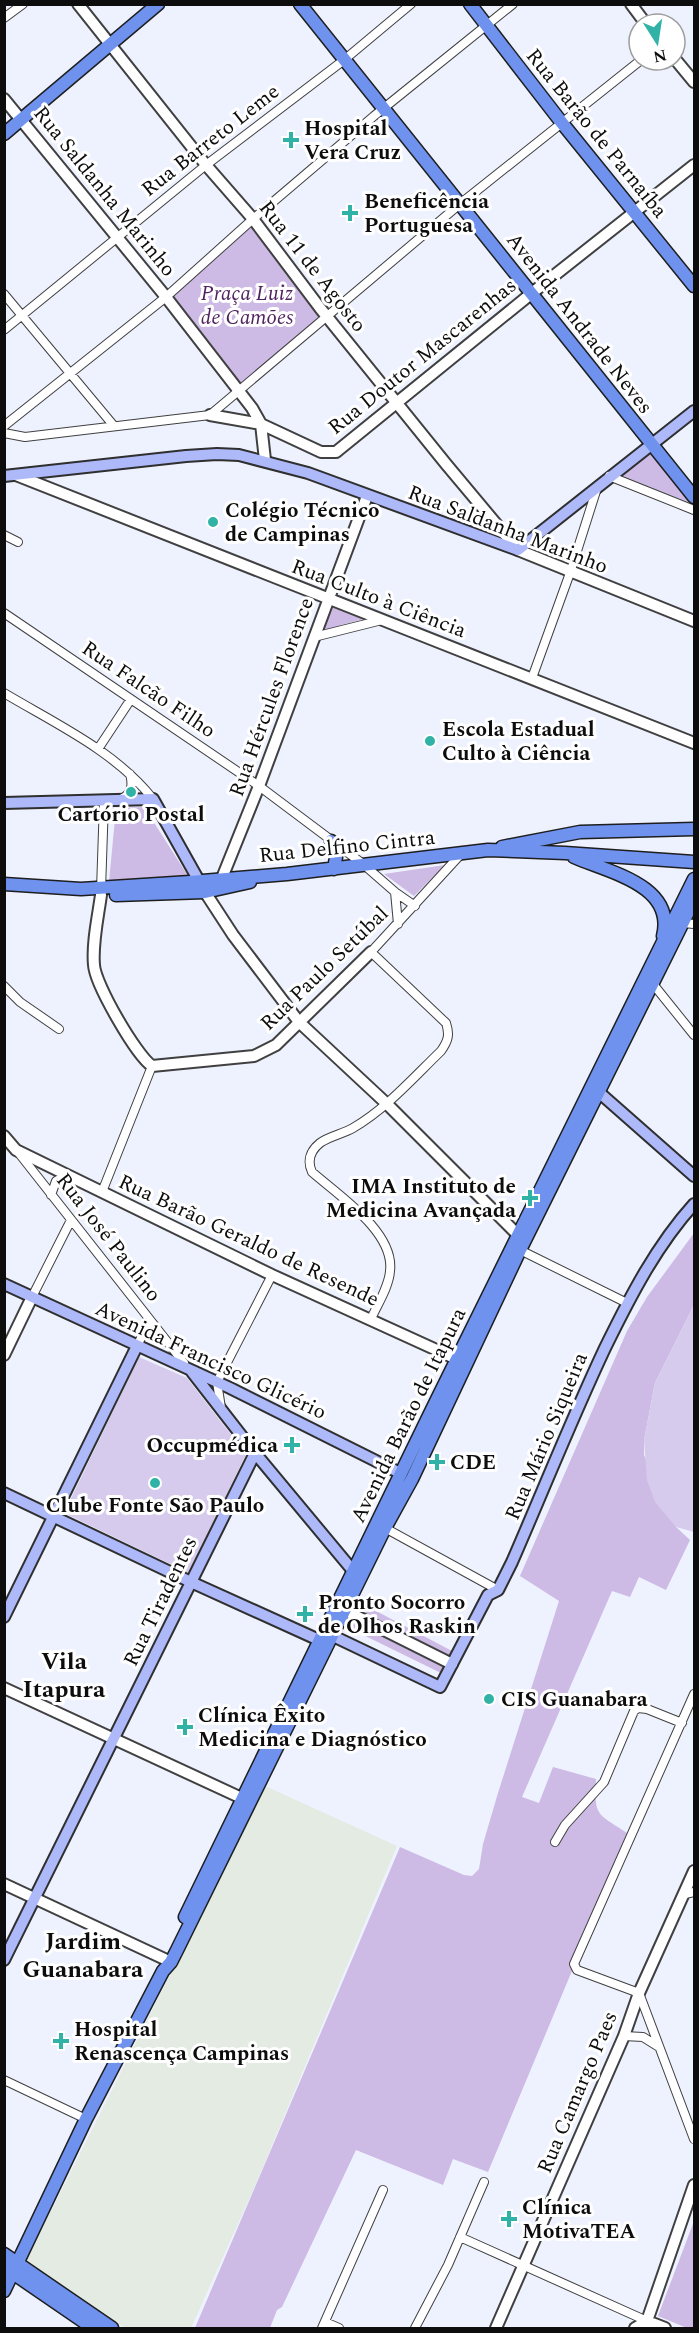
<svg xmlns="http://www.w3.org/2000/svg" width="699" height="2333" font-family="Spectral,serif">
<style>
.industrial{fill:#e3ebe2}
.green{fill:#cdbae5}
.pitch{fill:#d6cbed}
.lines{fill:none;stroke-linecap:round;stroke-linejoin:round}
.minor-casing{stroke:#404040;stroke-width:10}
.tertiary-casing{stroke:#404040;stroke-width:14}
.secondary-casing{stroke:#2f2f2f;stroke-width:14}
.primary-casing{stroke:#1e1e1e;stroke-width:15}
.minor{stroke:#fff;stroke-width:8}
.tertiary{stroke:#fff;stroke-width:10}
.secondary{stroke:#aeb9f9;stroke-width:10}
.primary{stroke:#6e92ee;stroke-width:12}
.poi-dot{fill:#30b2a7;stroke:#fff;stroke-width:2}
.labels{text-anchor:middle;stroke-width:6;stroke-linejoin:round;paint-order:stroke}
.poi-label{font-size:21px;font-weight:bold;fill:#0d0d0d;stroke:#fff;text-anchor:start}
.street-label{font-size:21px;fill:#0d0d0d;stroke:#fff}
.park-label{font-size:21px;font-style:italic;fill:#50225f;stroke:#fff}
.quarter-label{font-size:24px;font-weight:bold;fill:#0d0d0d;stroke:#fff}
</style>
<rect width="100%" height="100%" fill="#eef2fe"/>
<path class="industrial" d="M 265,1786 L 397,1846 L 255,2186 L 191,2328 L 125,2328 L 26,2261 Z"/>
<path class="green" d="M 251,225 L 328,316 L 238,385 L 166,297 Z
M 650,451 L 691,503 L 616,475 Z
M 333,605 L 368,618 L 341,625 L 322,635 Z
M 144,807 L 190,879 L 109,882 L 116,808 Z
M 445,865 L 414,896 L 384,874 Z
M 694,1233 L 694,1305 L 655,1383 L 644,1440 L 644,1455 L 676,1527 L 690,1540 L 666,1590 L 639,1577 L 630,1597 L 612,1591 L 522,1797 L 539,1803 L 553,1767 L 596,1779 C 594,1817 597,1813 627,1833 L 574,1966 L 488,2172 L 453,2159 L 443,2185 L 356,2150 L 282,2307 L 277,2310 L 270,2328 L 195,2328 L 400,1847 L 464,1875 L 472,1876 L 479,1869 L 483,1844 L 498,1793 L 559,1601 L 520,1576 L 627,1331 L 647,1297 Z
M 359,1602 L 454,1652 L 443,1674 L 347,1627 Z
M 694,2221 L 694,2328 L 687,2328 L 658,2316 Z"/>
<path class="pitch" d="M 694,1305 L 694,1532 L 676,1527 L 655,1502 L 647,1480 L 644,1440 L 655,1383 Z
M 139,1357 L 187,1378 L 246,1454 L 189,1573 L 64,1513 Z"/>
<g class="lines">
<g class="minor-casing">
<path id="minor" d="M 4,18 L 23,4
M 4,294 L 114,426
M 4,330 L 206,165 L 344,60 L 411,4
M 4,426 L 166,297 L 253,219 L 374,116 L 513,4
M 4,433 L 25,437 L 210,415 L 460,204 L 641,60
M 609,476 L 694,510
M 4,535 L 18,542
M 4,613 L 259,786 L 363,864 L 395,892 L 415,906
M 314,637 L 382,620
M 532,678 L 570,573 L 597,488
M 4,693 C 56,724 115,751 153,799
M 98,749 L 131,699
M 121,799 C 132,794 133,785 130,774
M 101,890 L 104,801
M 395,892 L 398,924
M 683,923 L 694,924
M 653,984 L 694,1035
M 4,986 L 20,1002 L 59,1029
M 18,1152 L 184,1363
M 102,1192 L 152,1066
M 51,1195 L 56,1181 L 67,1175
M 520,1250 L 627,1303
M 32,1297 L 71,1220
M 371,1319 C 377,1305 389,1287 390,1271 C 395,1232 338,1195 312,1172 C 307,1161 310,1151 320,1143 C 329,1136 343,1134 353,1128 C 387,1108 413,1078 441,1051 C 448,1041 450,1035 446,1023 L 371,952 L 461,854
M 137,1346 L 150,1320
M 221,1408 L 217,1382 L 272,1275
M 385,1528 L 498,1590
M 694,1694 L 574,1964 L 577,1970 L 639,1993 L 694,2139
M 555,1842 L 565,1825 L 604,1782 L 634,1711 L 638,1708 L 647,1709 L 682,1723
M 685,1894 L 694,1892
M 624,2036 L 643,2037 L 659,2047
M 4,2080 L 86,2119
M 460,2237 L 647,2321 L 646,2328
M 325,2322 L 339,2328
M 322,2328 L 383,2190
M 415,2328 L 448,2265 L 484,2182"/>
</g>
<g class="tertiary-casing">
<path id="tertiary" d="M 78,4 L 206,165 L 253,219 L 320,308 L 446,464 L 518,550 L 694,621
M 631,4 L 646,24
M 675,59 L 694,82
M 4,99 L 166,297 L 252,408 L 261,424 L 265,460
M 210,415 L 261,424 L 321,452 L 336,452 L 532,293 L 694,165
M 16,475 L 694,743
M 222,878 L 259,786 L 367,496
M 205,892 L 233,935 L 299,1022 L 387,1104 L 517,1234
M 101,895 C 98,917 92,943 94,965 C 95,984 136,1055 152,1066 L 254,1056 L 276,1045 L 371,952
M 4,1136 L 16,1150 L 272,1275 L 463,1362
M 4,1355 L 32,1297
M 346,1611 L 452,1664
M 4,1688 L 248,1801
M 4,1884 L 171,1962
M 647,2321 L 694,2185
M 647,2321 L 665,2328
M 496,2328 L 624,2036 L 639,1993 L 694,1871
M 635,2328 L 647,2321"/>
</g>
<g class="secondary-casing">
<path id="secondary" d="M 4,476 L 186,456 L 217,454 L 239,455 L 308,473 L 518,550 L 694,411
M 4,803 L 153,799 L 199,881
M 593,1087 L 694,1176
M 4,1284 L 230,1388 L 400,1473
M 192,1372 L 255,1453 L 354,1572 L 359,1574
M 4,1493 L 191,1582 L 319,1640 L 333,1636 L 440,1687 L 488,1595 L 498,1590 L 512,1562 C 543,1491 572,1418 605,1348 C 630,1297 656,1246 694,1204
M 4,1617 L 137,1346
M 4,1960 L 255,1453"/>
</g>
<g class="primary-casing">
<path id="primary" d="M 300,4 L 694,497
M 470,4 L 562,123 L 694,286
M 4,134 L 158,4
M 331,841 L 336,857 L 334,869
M 502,847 L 580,832 L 694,829
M 574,857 C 608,872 676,885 663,936
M 4,884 L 81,889 L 190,882 L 287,874 L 488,850 L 565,853 L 694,862
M 116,895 L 205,892 L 250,882
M 185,1917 C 352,1570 523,1224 694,879
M 4,2254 L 112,2328
M 4,2267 L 93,2328
M 4,2291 L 86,2119 L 163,1971 L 171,1962 L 178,1948 L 385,1528 L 412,1479 L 520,1250 L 694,900"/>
</g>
<use href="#minor" class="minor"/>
<use href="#tertiary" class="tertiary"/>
<use href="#secondary" class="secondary"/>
<use href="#primary" class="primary"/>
</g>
<g class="poi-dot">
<path d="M288 131h6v6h6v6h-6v6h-6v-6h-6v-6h6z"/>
<path d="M347 204h6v6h6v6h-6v6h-6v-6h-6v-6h6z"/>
<circle cx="213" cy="522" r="6"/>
<circle cx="430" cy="741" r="6"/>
<circle cx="131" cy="792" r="6"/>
<path d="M527 1189h6v6h6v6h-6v6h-6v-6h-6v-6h6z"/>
<path d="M289 1436h6v6h6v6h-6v6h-6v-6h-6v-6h6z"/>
<path d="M434 1453h6v6h6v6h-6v6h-6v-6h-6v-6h6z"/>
<circle cx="155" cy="1483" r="6"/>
<path d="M302 1605h6v6h6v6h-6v6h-6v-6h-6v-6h6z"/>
<circle cx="489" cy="1699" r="6"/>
<path d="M182 1718h6v6h6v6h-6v6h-6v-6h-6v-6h6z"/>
<path d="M58 2032h6v6h6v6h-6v6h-6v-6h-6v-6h6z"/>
<path d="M506 2210h6v6h6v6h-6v6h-6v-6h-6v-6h6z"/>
</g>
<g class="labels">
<g class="poi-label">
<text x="304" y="135">Hospital<tspan x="304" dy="24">Vera Cruz</tspan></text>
<text x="364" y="208">Beneficência<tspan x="364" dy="24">Portuguesa</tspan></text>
<text x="225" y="517">Colégio Técnico<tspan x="225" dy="24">de Campinas</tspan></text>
<text x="442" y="736">Escola Estadual<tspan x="442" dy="24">Culto à Ciência</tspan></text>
<text x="131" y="821" text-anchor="middle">Cartório Postal</text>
<text x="516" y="1193" text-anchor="end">IMA Instituto de<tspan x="516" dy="24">Medicina Avançada</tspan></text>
<text x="278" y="1452" text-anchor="end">Occupmédica</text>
<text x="450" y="1469">CDE</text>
<text x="155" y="1512" text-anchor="middle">Clube Fonte São Paulo</text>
<text x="318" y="1609">Pronto Socorro<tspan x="318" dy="24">de Olhos Raskin</tspan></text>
<text x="501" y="1706">CIS Guanabara</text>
<text x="198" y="1722">Clínica Êxito<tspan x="198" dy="24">Medicina e Diagnóstico</tspan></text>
<text x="74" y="2036">Hospital<tspan x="74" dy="24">Renascença Campinas</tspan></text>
<text x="522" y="2214">Clínica<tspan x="522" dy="24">MotivaTEA</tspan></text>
</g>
<g class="street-label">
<text transform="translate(597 133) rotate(51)" y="7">Rua Barão de Parnaíba</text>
<text transform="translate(210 140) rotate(-38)" y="7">Rua Barreto Leme</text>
<text transform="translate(105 191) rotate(51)" y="7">Rua Saldanha Marinho</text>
<text transform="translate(313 266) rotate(52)" y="7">Rua 11 de Agosto</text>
<text transform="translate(580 323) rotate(52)" y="7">Avenida Andrade Neves</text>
<text transform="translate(422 356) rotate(-39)" y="7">Rua Doutor Mascarenhas</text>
<text transform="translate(508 529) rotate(21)" y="7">Rua Saldanha Marinho</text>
<text transform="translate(379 598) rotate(21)" y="7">Rua Culto à Ciência</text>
<text transform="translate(149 689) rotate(34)" y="7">Rua Falcão Filho</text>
<text transform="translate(271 697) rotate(-70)" y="7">Rua Hércules Florence</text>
<text transform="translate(347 846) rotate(-6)" y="7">Rua Delfino Cintra</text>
<text transform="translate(324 968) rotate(-44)" y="7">Rua Paulo Setúbal</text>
<text transform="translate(109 1237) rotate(52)" y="7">Rua José Paulino</text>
<text transform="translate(249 1240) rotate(25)" y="7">Rua Barão Geraldo de Resende</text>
<text transform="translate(211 1360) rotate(25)" y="7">Avenida Francisco Glicério</text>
<text transform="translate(408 1415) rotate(-64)" y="7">Avenida Barão de Itapura</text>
<text transform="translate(546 1436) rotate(-67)" y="7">Rua Mário Siqueira</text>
<text transform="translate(160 1601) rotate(-64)" y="7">Rua Tiradentes</text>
<text transform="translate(577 2092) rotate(-67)" y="7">Rua Camargo Paes</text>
</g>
<g class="park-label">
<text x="247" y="300">Praça Luiz<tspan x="247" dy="24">de Camões</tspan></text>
</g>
<g class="quarter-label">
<text x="64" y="1669">Vila<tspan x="64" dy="28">Itapura</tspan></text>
<text x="83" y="1949">Jardim<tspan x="83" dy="28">Guanabara</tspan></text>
</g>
</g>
<rect width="699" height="2333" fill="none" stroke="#0d0d0d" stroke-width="12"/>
<g transform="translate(657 42) rotate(168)"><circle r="28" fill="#ffffff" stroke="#9e9e9e" stroke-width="1.5"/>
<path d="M0-4.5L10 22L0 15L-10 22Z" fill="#30b2a7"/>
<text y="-9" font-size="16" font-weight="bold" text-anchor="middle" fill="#0d0d0d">N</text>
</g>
</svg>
